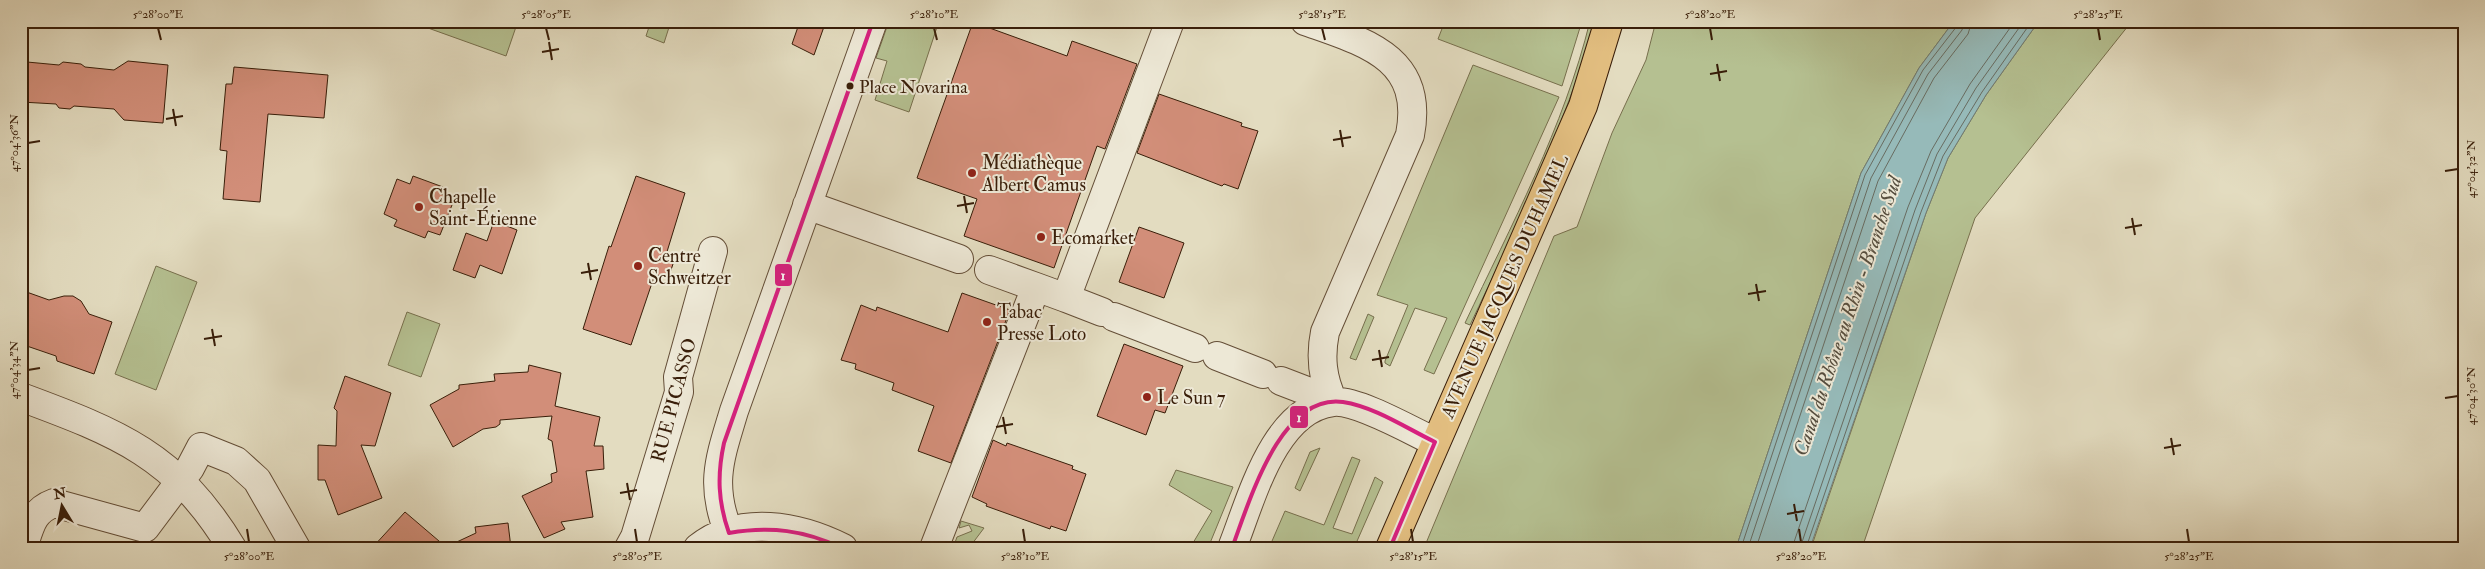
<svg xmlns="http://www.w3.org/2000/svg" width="2485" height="569" font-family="'IM FELL Double Pica',serif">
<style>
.green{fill:#b5c091;stroke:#776f4d}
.water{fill:#96bab9;stroke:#717c73}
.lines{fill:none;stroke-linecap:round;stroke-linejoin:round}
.shore{stroke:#686c61;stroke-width:1}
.building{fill:#d28e79;stroke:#391e09}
.minor-casing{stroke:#644e37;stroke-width:30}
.major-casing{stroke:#391e09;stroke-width:30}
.minor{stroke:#ede8d6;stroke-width:28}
.major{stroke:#e2be80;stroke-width:28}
.bus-1-casing{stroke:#ede8d6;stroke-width:8}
.bus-1{stroke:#d82080;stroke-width:4}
.ticks{fill:none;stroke:#391e09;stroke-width:2}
.bus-dot{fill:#391e09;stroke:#ede8d6;stroke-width:2}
.poi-dot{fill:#8f2418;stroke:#ede8d6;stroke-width:2}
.labels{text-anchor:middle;stroke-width:4;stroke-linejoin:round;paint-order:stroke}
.bus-label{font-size:18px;fill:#391e09;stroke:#ede8d6;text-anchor:start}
.poi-label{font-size:19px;fill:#391e09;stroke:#ede8d6;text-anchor:start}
.street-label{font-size:19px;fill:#391e09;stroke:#ede8d6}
.water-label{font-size:20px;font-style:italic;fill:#554d3e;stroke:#ede8d6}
.line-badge{stroke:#ede8d6;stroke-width:2}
.badge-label{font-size:14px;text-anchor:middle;font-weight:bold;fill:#fff}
.neatline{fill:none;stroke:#391e09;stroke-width:2}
.ticks-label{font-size:12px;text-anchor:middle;fill:#391e09}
</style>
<rect width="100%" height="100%" fill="#e3dcc0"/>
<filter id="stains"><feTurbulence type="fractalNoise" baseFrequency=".004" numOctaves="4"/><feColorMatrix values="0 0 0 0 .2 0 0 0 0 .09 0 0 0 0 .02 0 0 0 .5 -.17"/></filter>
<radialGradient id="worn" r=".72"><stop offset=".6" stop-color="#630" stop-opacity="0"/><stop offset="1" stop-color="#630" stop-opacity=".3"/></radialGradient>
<path class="green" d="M 431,21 L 518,21 L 506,56 L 428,28 Z
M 651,21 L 671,21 L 664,43 L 646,36 Z
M 889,21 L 939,21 L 909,112 L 875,100 L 887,61 L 876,58 Z
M 1445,21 L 1582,21 L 1562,86 L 1438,39 Z
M 1590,21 L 1596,21 C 1564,127 1517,226 1470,325 L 1465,323 C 1511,226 1564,127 1590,21 Z
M 1656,21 L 1954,21 L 1919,68 L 1861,173 L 1736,548 L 1424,548 L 1554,236 L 1577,227 L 1612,133 L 1646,60 Z
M 2039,21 L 2132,21 L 1975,218 L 1862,548 L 1811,548 L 1926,213 L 1948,158 L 1986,95 Z
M 1473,65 L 1559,97 L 1434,374 L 1424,370 L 1447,318 L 1415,308 L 1390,366 L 1385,363 L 1385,361 L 1408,305 L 1377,295 Z
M 156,266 L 197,282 L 156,390 L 115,374 Z
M 407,312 L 440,324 L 421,377 L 388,365 Z
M 1368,314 L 1374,317 L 1356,360 L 1350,358 Z
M 1320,448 L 1300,491 L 1295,488 L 1310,452 Z
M 1352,457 L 1360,460 L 1333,528 L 1352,534 L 1375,477 L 1383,482 L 1354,548 L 1269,548 L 1285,511 L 1324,525 Z
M 1176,470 L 1233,487 L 1208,548 L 1190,548 L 1212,511 L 1169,485 Z
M 961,521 L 984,528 L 969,548 L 953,548 L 957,537 L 972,531 L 969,525 L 959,528 Z"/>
<path class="water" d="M 1954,21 L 2039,21 L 1986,95 L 1948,158 L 1926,213 L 1810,548 L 1736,548 L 1861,173 L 1919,68 Z"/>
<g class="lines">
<path class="shore" d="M 1741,548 L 1865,175 L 1923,70 L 1957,26 L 1958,21
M 1748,548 L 1871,178 L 1928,74 L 1962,30 L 1964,21
M 1756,548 L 1878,181 L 1934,78 L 1968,34 L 1972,21
M 1792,548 L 1908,207 L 1931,151 L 1970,84 L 2015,21
M 1800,548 L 1915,210 L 1937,154 L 1976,88 L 2024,21
M 1806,548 L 1921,212 L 1943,156 L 1982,92 L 2032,21"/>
</g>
<path class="building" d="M 800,21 L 826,21 L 814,55 L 792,44 Z
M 973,22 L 1067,56 L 1072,41 L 1137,64 L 1105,149 L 1097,146 L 1054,268 L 964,236 L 977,199 L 917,178 Z
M 128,61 L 168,65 L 163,123 L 124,120 L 114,109 L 74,106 L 70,109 L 59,108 L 56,104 L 21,102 L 21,65 L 26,66 L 27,62 L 59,65 L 63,62 L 81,64 L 85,67 L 114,70 Z
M 234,67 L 328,75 L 324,118 L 268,114 L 260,202 L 223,199 L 227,151 L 220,150 L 226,84 L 232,84 Z
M 1159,94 L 1242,123 L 1241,126 L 1258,131 L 1238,189 L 1224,184 L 1222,186 L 1137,153 Z
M 413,176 L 443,187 L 441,194 L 454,200 L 440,235 L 428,231 L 425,238 L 394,226 L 397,220 L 384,214 L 397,179 L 410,184 Z
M 636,176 L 685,193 L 666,255 L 675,258 L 668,279 L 655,274 L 631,345 L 583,329 L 609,246 L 611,247 Z
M 494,221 L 517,230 L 502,274 L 480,265 L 475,278 L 453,270 L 466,233 L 487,241 Z
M 1139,227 L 1184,243 L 1164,298 L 1119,282 Z
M 21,290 L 49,300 L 64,296 L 73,296 L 81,301 L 89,314 L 112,322 L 94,374 L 57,361 L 56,356 L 21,344 Z
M 962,293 L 1010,310 L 951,463 L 918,451 L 934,406 L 892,390 L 894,383 L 855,369 L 856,364 L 841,360 L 861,305 L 876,311 L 877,307 L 948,332 Z
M 1124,344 L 1183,366 L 1165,413 L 1155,410 L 1146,435 L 1097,416 Z
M 529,365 L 561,373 L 555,406 L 600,417 L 594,446 L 603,446 L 604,469 L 586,471 L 593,517 L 561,522 L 565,529 L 544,538 L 522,496 L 552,482 L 551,474 L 557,472 L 552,441 L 548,439 L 552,416 L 500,420 L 500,424 L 496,427 L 483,429 L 453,447 L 430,405 L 459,389 L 459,385 L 495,381 L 494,374 L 528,372 Z
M 345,376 L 391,393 L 375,446 L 361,445 L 382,498 L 338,515 L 325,480 L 318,480 L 318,445 L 336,446 L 337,411 L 334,408 Z
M 993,440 L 1006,446 L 1007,443 L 1073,466 L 1072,469 L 1086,474 L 1066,531 L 1051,526 L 1050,529 L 986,506 L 987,504 L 972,497 Z
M 405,512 L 446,547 L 476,533 L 475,527 L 508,523 L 511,548 L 372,548 Z"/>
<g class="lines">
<g class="minor-casing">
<path id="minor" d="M 1305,21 C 1364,42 1425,57 1410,135 L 1325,332 C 1320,357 1322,378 1333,401
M 807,205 L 959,259
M 989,270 L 1036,287
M 1066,298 L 1102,312
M 1114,317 L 1195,348
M 1217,356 L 1263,374
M 1281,381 L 1333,401
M 21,397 C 118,433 176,455 232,548
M 729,533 C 709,484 720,458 734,411 L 873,21
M 23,548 C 30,527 32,511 54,503 L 145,528 L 190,468 L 201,447 L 236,461 L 257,480 L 296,548
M 629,548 L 635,537 L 679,392 L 678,377 L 713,251
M 698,548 C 740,514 799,526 843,548
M 934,548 L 1036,287 L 1066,298 L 1170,21
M 1232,548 C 1251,501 1273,409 1333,402 C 1356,399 1412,431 1435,442"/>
</g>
<g class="major-casing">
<path id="major" d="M 1390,548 L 1583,106 L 1609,21"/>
</g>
<use href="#minor" class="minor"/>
<use href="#major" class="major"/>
<g class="bus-1-casing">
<path id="bus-1" d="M 729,533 C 718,502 717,475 724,443 L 873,21
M 729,533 C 771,526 804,530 842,548
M 1232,548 C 1249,503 1280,393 1343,402 C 1375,407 1406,428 1435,442
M 1390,548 L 1435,442"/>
</g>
<use href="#bus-1" class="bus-1"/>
</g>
<path class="ticks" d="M 158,28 L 161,40M 546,28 L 549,40M 934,28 L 937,40M 1322,28 L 1325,40M 1710,28 L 1712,40M 2098,28 L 2100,40M 549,42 L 552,60M 542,52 L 559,49M 1717,64 L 1720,81M 1710,74 L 1727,71M 173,109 L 176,126M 166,119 L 183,116M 1340,130 L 1343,147M 1333,140 L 1351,137M 28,143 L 40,141M 2445,171 L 2458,169M 964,196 L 967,213M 957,206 L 974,203M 2132,218 L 2135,235M 2125,228 L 2142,225M 588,263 L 591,280M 581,273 L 598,270M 1756,284 L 1759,301M 1748,294 L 1766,291M 212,329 L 215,346M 204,339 L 222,336M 1379,350 L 1382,367M 1372,360 L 1389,357M 28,370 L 40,368M 2445,398 L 2458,396M 1003,417 L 1006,434M 996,427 L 1013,424M 2171,438 L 2174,455M 2164,448 L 2181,445M 627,483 L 630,500M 620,493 L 637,490M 1794,504 L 1797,521M 1787,514 L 1804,511M 247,529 L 249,542M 635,529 L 637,542M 1023,529 L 1025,542M 1411,529 L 1413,542M 1799,529 L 1801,542M 2187,529 L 2189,542"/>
<circle class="bus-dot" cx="850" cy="86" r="4.5"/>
<g class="poi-dot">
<circle cx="972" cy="173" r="5"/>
<circle cx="419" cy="207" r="5"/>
<circle cx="1041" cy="237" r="5"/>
<circle cx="638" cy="266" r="5"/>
<circle cx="987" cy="322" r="5"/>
<circle cx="1147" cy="397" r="5"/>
</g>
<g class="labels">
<g class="bus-label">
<text x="859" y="93">Place Novarina</text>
</g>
<g class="poi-label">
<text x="982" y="169">Médiathèque<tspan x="982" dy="22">Albert Camus</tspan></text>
<text x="429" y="203">Chapelle<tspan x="429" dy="22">Saint-Étienne</tspan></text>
<text x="1051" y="244">Ecomarket</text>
<text x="648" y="262">Centre<tspan x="648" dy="22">Schweitzer</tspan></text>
<text x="997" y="318">Tabac<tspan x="997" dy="22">Presse Loto</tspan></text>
<text x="1157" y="404">Le Sun 7</text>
</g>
<g class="street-label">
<text transform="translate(1504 286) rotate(-66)" y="7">AVENUE JACQUES DUHAMEL</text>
<text transform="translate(673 400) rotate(-75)" y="7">RUE PICASSO</text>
</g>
<g class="water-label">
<text transform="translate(1847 316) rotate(-71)" y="7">Canal du Rhône au Rhin - Branche Sud</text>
</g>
</g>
<g class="line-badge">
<rect x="774" y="263" width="19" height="24" rx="5" fill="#d82080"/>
<rect x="1289" y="405" width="20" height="24" rx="5" fill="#d82080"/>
</g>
<g class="badge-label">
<text x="783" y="280">1</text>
<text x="1299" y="422">1</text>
</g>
<rect width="2485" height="569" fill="none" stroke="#e3dcc0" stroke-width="55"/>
<g transform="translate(62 506) rotate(350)" stroke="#ede8d6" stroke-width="4" paint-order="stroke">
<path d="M0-4L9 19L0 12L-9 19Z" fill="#391e09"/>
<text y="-8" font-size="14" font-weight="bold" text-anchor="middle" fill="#391e09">N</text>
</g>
<rect x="28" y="28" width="2430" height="514" class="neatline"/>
<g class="ticks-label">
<text x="158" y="18">5°28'00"E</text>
<text x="546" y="18">5°28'05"E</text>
<text x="934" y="18">5°28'10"E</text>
<text x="1322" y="18">5°28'15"E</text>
<text x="1710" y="18">5°28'20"E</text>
<text x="2098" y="18">5°28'25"E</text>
<text transform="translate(14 143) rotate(-90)" y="4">47°04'36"N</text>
<text transform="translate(2471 169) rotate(-90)" y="4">47°04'32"N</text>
<text transform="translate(14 370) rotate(-90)" y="4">47°04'34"N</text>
<text transform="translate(2471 396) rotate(-90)" y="4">47°04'30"N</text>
<text x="249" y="560">5°28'00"E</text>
<text x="637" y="560">5°28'05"E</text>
<text x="1025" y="560">5°28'10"E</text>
<text x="1413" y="560">5°28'15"E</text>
<text x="1801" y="560">5°28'20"E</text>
<text x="2189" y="560">5°28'25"E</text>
</g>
<rect width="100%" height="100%" filter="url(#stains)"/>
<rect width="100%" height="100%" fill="url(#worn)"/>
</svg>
